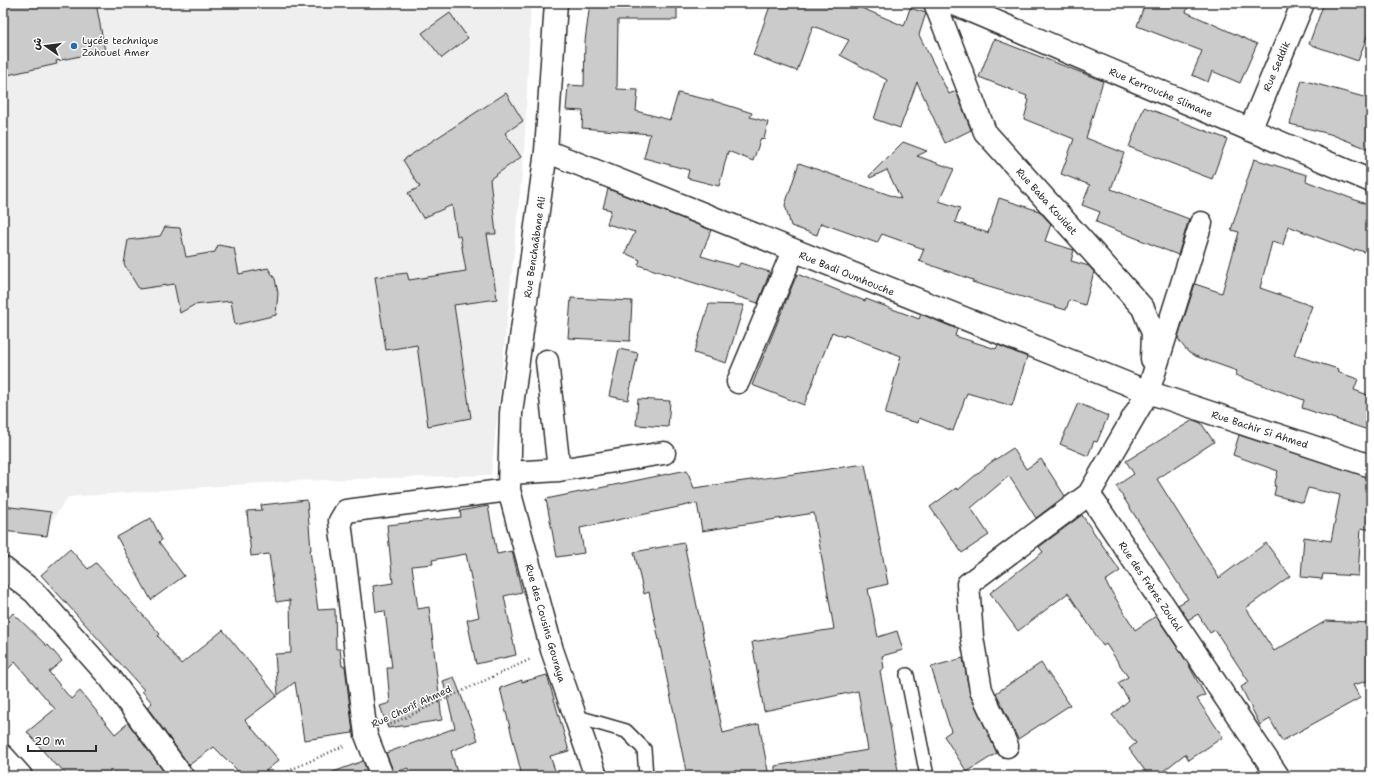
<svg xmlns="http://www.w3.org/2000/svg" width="1374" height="779" font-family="'Shantell Sans','Playpen Sans Arabic',sans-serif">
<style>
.built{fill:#efefef}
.building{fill:#cbcbcb;stroke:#2b2b2b}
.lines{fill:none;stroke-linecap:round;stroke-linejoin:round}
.lane-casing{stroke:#2b2b2b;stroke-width:16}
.street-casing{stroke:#2b2b2b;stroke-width:25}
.path{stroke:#2b2b2b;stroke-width:2.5;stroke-dasharray:1 3;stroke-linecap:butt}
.lane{stroke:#fff;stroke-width:13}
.street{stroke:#fff;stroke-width:22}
.poi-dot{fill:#1f6fb2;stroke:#fff;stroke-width:1.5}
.labels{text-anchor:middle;stroke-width:3;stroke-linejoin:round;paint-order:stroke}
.poi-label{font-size:10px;fill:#2b2b2b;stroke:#fff;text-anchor:start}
.street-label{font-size:10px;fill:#2b2b2b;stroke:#fff}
</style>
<rect width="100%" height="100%" fill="#fff"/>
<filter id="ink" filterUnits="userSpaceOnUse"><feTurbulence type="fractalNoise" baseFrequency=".025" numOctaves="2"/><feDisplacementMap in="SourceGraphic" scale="8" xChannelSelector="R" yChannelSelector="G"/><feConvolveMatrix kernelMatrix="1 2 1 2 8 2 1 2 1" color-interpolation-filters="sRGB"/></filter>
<g filter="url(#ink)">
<path class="built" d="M 3,3 L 531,3 L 524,154 L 491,475 L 290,481 L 68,497 L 50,523 L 3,526 Z"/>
<path class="building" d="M 3,3 L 96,3 L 105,51 L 56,61 L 57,64 L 3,76 Z
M 590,3 L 677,3 L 677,20 L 618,20 L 617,89 L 638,90 L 636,111 L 670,120 L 678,93 L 714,101 L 752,113 L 750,117 L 768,122 L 764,139 L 761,138 L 753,161 L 728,151 L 719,186 L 687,178 L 689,170 L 644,158 L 650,134 L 582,128 L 583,111 L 566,110 L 568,85 L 584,86 L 585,41 Z
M 771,3 L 850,3 L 904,26 L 910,8 L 926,13 L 919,35 L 949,94 L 956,91 L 971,130 L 945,143 L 917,82 L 900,128 L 874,119 L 887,80 L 840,55 L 849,40 L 813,26 L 797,71 L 753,55 Z
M 1145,3 L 1177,3 L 1188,7 L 1186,12 L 1257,44 L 1240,83 L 1212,71 L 1208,82 L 1192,75 L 1202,51 L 1137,26 Z
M 1324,3 L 1371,3 L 1371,25 L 1358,61 L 1309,44 Z
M 450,13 L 468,38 L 442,58 L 422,33 Z
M 994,39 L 1103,81 L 1086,138 L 1124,153 L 1111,189 L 1189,219 L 1178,255 L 1096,222 L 1100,212 L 1082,205 L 1090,185 L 1061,174 L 1074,139 L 1024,119 L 1029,100 L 1026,99 L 1027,96 L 979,77 Z
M 1302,80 L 1371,99 L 1371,150 L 1330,134 L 1290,124 Z
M 506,93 L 523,121 L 505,133 L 521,157 L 490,179 L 496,234 L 487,234 L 497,299 L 454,305 L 471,418 L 428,426 L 417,345 L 386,350 L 375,277 L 407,273 L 409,280 L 466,271 L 460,236 L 457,236 L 452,205 L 423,218 L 408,193 L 420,187 L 403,160 Z
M 1144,107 L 1227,139 L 1212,179 L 1129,147 Z
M 903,142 L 927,151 L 917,156 L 954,169 L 939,201 L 960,208 L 955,222 L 988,233 L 999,198 L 1039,211 L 1051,224 L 1045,241 L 1074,250 L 1071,261 L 1089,266 L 1094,272 L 1085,305 L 1069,300 L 1066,310 L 972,282 L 973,280 L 919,261 L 924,249 L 882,234 L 877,243 L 821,223 L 817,235 L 791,226 L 785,205 L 799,163 L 901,199 L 887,170 L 870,178 L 869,176 Z
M 1254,159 L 1307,175 L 1306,181 L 1371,206 L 1371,254 L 1355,249 L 1354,251 L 1288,226 L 1283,245 L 1272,242 L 1260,288 L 1312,306 L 1294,355 L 1338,369 L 1337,372 L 1358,379 L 1354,390 L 1371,396 L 1371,431 L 1302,408 L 1304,400 L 1235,375 L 1237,371 L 1195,356 L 1188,352 L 1180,342 L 1178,337 L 1195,284 L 1222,293 L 1239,232 L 1231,230 Z
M 608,189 L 711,230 L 701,256 L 738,267 L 740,263 L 770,272 L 758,303 L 638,265 L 640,260 L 625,253 L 635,232 L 607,224 L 611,210 L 603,208 Z
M 165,227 L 180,228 L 186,257 L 215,252 L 218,245 L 234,248 L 239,274 L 268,268 L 275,279 L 278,293 L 276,315 L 235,325 L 231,301 L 194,305 L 180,313 L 174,284 L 139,289 L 124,264 L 128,240 L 160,236 Z
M 797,274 L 865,301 L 866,299 L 919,319 L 921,314 L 957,329 L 955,336 L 996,349 L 998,345 L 1027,357 L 1012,406 L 967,393 L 953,431 L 919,418 L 918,423 L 885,414 L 901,356 L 845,335 L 844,337 L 832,332 L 804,405 L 752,385 Z
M 571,298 L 632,301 L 630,341 L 568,338 Z
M 709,304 L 744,305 L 726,363 L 694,353 Z
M 619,349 L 638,353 L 628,400 L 609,396 Z
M 638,399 L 670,401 L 668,427 L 636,425 Z
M 1078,403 L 1108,416 L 1097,442 L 1094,441 L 1088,456 L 1060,444 Z
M 1193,420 L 1201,423 L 1214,442 L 1157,479 L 1219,578 L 1266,543 L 1290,576 L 1246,608 L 1274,651 L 1326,621 L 1371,623 L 1371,680 L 1353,685 L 1360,698 L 1282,741 L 1270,719 L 1260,725 L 1241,687 L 1249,682 L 1215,630 L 1210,633 L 1198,614 L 1188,620 L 1178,605 L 1188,599 L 1116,486 L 1134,474 L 1126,461 Z
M 1239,435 L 1371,478 L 1371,530 L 1361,528 L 1358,576 L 1323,574 L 1322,579 L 1301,577 L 1304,537 L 1331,541 L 1340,495 L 1308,488 L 1303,503 L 1274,495 L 1276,486 L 1274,486 L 1278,471 L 1233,455 Z
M 1013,448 L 1026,469 L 1041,459 L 1065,496 L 1036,518 L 1009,476 L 971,508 L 989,535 L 962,553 L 930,507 L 956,488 L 958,490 L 990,463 Z
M 865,464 L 888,584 L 868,589 L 878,637 L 897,631 L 903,650 L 882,656 L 884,668 L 880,671 L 899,776 L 775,776 L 775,766 L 868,750 L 858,691 L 764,711 L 752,642 L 834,629 L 814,513 L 702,531 L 697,503 L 580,528 L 584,553 L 557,557 L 546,499 L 687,470 L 694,488 Z
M 307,500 L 311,550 L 310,550 L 318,610 L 335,609 L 336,649 L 340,649 L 342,666 L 345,666 L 353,733 L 304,740 L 295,682 L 278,695 L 275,654 L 291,653 L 290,600 L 276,602 L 269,554 L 251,556 L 247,511 L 262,510 L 261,505 Z
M 3,506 L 51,512 L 47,536 L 3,531 Z
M 488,506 L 497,554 L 512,551 L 522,592 L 504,596 L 516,655 L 476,664 L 467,620 L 479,617 L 466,554 L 432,560 L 433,564 L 412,566 L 418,609 L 429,607 L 442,720 L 388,728 L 380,706 L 390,703 L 387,668 L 392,668 L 385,611 L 376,612 L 373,586 L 393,583 L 387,525 L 461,517 L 460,511 Z
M 1082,515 L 1120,571 L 1105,581 L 1135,630 L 1156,616 L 1187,662 L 1205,695 L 1197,699 L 1223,737 L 1189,760 L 1185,754 L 1157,776 L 1149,776 L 1129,749 L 1136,743 L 1112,715 L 1129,700 L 1118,683 L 1128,677 L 1106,644 L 1103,646 L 1068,593 L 1018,631 L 990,593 L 1043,552 L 1039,547 Z
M 151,518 L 162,540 L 159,542 L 184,576 L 151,600 L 117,537 Z
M 684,543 L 723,733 L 759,724 L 769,776 L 687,776 L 649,592 L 644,594 L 634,552 Z
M 70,549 L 88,569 L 96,563 L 160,634 L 158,636 L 181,664 L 223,630 L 277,696 L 245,720 L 279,760 L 260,776 L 243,776 L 214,747 L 189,765 L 147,707 L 152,703 L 142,691 L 144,690 L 41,575 Z
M 13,613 L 47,646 L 48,645 L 62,661 L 49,672 L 71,699 L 80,691 L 115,734 L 128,723 L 167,776 L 67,776 L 58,765 L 56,766 L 27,732 L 55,709 L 15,662 L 3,674 L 3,624 Z
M 963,658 L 970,695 L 997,753 L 967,772 L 944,736 L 951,731 L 931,667 Z
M 1041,663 L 1070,705 L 1018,739 L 996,693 Z
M 547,675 L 569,751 L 550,756 L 557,776 L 522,776 L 500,688 L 522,680 L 522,682 Z
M 454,677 L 478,740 L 451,751 L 458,776 L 410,776 L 408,768 L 394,773 L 386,753 L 455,728 L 443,681 Z
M 363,761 L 369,776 L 329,776 L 328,774 Z"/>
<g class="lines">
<g class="lane-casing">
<path id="lane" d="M 907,675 L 927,776
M 574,716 L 626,731 L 644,749 L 646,776"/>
</g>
<g class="street-casing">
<path id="street" d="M 556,3 L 546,151 L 511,413 L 509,490 L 552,650 L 596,776
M 935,3 L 985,132 L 1143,308 L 1153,333 L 1152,359
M 952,3 L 1371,181
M 1250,130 L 1303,3
M 546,151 L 1148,392 L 1371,466
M 1201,223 L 1148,392 L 1089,494 L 1278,776
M 547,361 L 559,470
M 738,382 L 793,251
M 510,473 L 559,470 L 664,453
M 3,568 L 34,592 L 111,679 L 182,776
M 1007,746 L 981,690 L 972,637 L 968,584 L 1089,494
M 3,756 L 21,776
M 382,776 L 366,735 L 340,521 L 346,511 L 509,490"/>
</g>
<path class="path" d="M 387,726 L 531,659
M 277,776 L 346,745"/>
<use href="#lane" class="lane"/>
<use href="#street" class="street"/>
</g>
</g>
<circle class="poi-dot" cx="74" cy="46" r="4"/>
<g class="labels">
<g class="poi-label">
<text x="82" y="44">Lycée technique<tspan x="82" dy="12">Zahouel Amer</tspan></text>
</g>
<g class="street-label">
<text transform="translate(1276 66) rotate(-67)" y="4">Rue Seddik</text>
<text transform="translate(1161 92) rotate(23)" y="4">Rue Kerrouche Slimane</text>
<text transform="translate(1047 201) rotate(48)" y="4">Rue Baba Kouidet</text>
<text transform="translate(534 247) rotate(-82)" y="4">Rue Benchaâbane Ali</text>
<text transform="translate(847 273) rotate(22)" y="4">Rue Badi Oumhouche</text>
<text transform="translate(1260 429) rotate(18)" y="4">Rue Bachir Si Ahmed</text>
<text transform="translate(1151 586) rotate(56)" y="4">Rue des Frères Zoutal</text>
<text transform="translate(546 623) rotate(74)" y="4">Rue des Cousins Gouraya</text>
<text transform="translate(411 706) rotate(-25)" y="4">Rue Cherif Ahmed</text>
</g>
</g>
<rect width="1374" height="779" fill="none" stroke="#fff" stroke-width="16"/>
<rect x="8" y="8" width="1358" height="763" fill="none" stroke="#2b2b2b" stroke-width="1.5" filter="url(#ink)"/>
<g transform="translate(46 46) rotate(284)" stroke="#ffffff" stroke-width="3" paint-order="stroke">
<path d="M0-3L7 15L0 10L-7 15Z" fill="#2b2b2b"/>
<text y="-6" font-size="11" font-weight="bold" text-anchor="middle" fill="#2b2b2b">ش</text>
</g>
<path d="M28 745v6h68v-6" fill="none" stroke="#2b2b2b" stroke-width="2"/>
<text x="34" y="745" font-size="12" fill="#2b2b2b" stroke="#ffffff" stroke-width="3" paint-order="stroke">20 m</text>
</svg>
